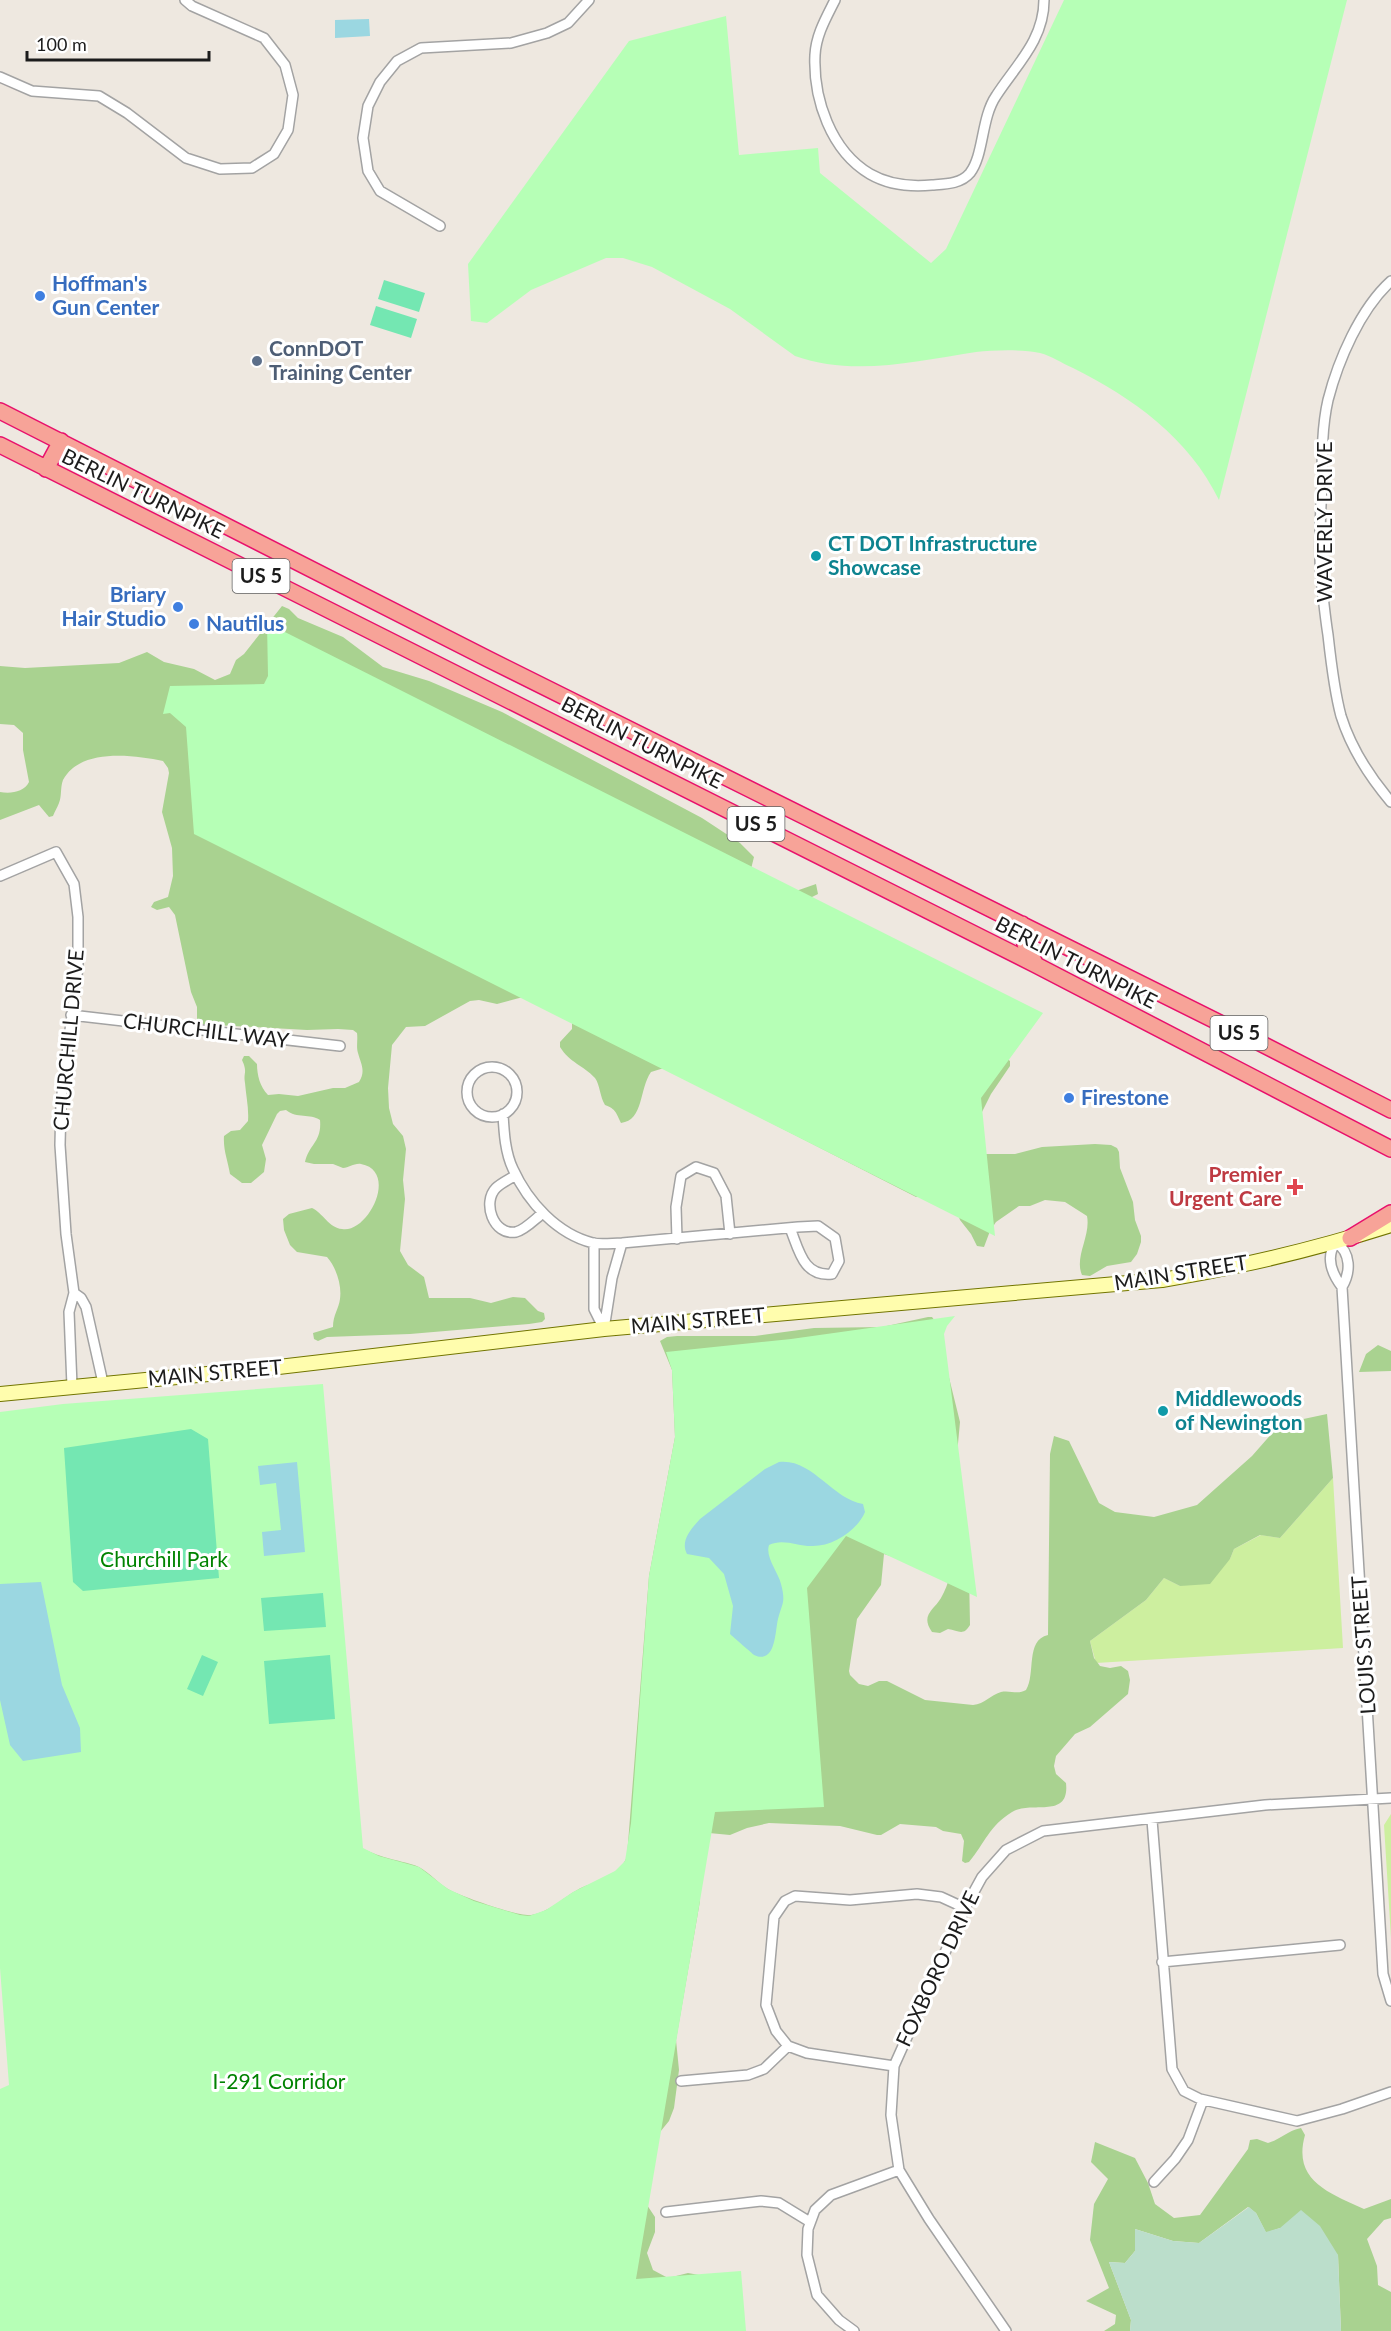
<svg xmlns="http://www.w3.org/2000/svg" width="1391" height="2331" font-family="Lato,sans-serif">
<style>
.grass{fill:#cdef9f}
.forest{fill:#a9d290}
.wetland{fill:#bbdecb}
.park{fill:#b6ffb6}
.pitch{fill:#74e7b2}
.water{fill:#9bd7e1}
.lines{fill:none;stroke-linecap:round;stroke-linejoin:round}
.minor-casing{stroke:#a3a3a3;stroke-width:12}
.secondary-casing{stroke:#727500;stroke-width:16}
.trunk-casing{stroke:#e8116c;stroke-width:18}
.minor{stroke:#fff;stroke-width:9}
.secondary{stroke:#fffdad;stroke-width:14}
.trunk{stroke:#f7a398;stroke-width:15}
.shop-dot{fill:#3f7fe0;stroke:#fff;stroke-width:2}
.service-dot{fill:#5c6f8a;stroke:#fff;stroke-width:2}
.culture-dot{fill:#0f9aa8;stroke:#fff;stroke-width:2}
.health-dot{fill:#e0444e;stroke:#fff;stroke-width:2}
.labels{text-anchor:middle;stroke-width:6;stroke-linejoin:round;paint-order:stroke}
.shield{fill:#fff;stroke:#606060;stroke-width:1.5}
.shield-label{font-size:20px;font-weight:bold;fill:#1c1c1c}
.shop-label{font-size:21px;font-weight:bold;fill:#366cbe;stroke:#fff;text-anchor:start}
.service-label{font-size:21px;font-weight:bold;fill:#4e5e75;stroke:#fff;text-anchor:start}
.street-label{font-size:21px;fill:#1c1c1c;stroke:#fff}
.culture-label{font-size:21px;font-weight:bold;fill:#0d838f;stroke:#fff;text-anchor:start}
.health-label{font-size:21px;font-weight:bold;fill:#be3a42;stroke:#fff;text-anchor:end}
.park-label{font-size:21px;fill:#008301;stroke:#fff}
</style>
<rect width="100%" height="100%" fill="#eee8e0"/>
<path class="grass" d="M 1333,1478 L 1343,1648 L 1096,1663 L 1090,1641 L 1146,1600 L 1164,1578 L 1180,1586 L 1230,1559 L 1234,1549 L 1261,1535 L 1280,1538 Z
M 1391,1814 L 1391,1938 L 1384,1825 Z"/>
<path class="forest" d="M 282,606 L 289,609 L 298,618 L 343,637 L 383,667 L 429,681 L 502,712 L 702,818 L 740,843 L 754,857 L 751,869 L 796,891 L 816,884 L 818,894 L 806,900 L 1010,1061 L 1010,1066 L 991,1094 L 979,1118 L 981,1154 L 1015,1154 L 1042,1147 L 1095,1144 L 1111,1145 L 1117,1148 L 1119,1152 L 1120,1168 L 1133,1202 L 1135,1220 L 1141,1236 L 1141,1242 L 1137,1254 L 1131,1262 L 1107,1266 L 1090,1276 L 1082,1275 C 1074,1257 1091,1236 1087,1216 L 1065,1202 L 1045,1200 L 1030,1206 L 1019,1206 L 996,1222 L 990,1231 L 984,1247 L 977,1246 L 971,1234 L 960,1220 L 956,1209 L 926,1197 L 916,1197 L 664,1068 L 651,1072 C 639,1089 644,1120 621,1123 C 616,1113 616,1109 605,1105 C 600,1097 600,1085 595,1078 C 583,1065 570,1063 560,1047 L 560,1042 L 572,1029 L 572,1022 L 523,997 L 497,1004 L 479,1000 L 470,1001 L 425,1026 L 406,1027 L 392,1045 L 388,1088 L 389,1108 L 393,1124 L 403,1136 L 406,1149 L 403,1180 L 405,1199 L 400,1251 L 408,1265 L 424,1277 L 429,1298 L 470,1298 L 491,1303 L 513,1297 L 525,1298 L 538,1311 L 544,1313 L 545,1319 L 542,1322 L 529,1324 L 410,1334 L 327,1337 L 318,1341 L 314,1339 L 313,1333 L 333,1327 C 333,1315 339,1308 340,1299 C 342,1285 336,1267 327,1257 L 297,1252 L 290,1245 L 284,1230 L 283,1219 L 289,1214 L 312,1208 C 323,1213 329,1228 342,1229 C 368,1234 399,1171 361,1164 C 354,1163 349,1168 343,1168 L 333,1164 L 314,1164 L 305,1162 C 309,1144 322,1142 320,1120 C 310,1113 297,1119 286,1110 L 280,1111 L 277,1114 L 262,1145 L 266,1159 L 264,1172 L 251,1183 L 242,1183 L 230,1174 C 228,1161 223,1150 224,1136 L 231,1131 L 240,1130 L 248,1121 C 249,1108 246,1096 245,1083 C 243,1072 248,1073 242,1060 L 244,1056 L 249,1056 L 257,1064 C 257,1075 260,1087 268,1095 L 279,1094 L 298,1096 L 333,1088 L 345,1088 L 359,1082 C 366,1071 361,1064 358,1053 C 356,1047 358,1040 357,1033 L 353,1030 L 338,1029 L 307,1030 L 197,1024 L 197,1007 L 191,992 L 175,915 L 169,907 L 157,910 L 151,907 L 154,902 L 168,897 L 173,876 L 172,848 L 162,812 L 169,773 L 168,768 L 163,761 C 133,755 80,748 63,780 C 60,788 62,796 59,803 C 57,808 55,811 53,816 L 49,817 L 39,805 L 0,820 L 0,792 C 11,794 24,792 29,782 L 23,750 L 23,733 L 14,725 L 0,724 L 0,666 L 25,668 L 119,663 L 147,652 L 164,662 L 194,669 L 215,680 L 230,674 L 236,660 L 244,654 Z
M 928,1317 L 932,1317 L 935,1321 L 960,1422 L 956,1465 L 969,1573 L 970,1625 C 963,1637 958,1630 948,1629 L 940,1633 L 932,1632 C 920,1615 934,1610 941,1598 C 945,1591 948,1583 950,1575 L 884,1554 L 881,1585 L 857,1619 L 849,1671 L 850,1675 L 859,1684 L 868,1686 L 879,1681 L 887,1681 L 925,1700 L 973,1705 C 985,1704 990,1695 1001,1692 C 1010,1690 1018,1695 1026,1690 C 1036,1674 1025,1640 1048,1635 L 1050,1454 L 1054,1436 L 1069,1441 L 1099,1503 L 1115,1512 L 1154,1517 L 1197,1505 L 1252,1456 L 1280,1424 L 1327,1414 L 1333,1478 L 1280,1538 L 1260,1535 L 1234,1549 L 1230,1559 L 1210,1584 L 1180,1586 L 1164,1578 L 1146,1600 L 1090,1641 L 1094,1658 L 1100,1666 L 1110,1668 L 1121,1666 L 1128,1671 L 1130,1680 L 1128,1694 L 1090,1727 L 1075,1734 L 1056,1756 L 1054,1766 L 1056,1774 L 1066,1783 C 1070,1820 1031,1800 1012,1812 C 989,1826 985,1843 969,1862 L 965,1863 L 962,1861 L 964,1841 L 961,1834 L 943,1831 L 936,1827 L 900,1824 L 881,1835 L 877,1835 L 840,1826 L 769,1823 L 747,1828 L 730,1835 L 709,1833 L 696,1883 L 700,1901 L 676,2040 L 679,2070 L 674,2108 L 669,2121 L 660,2132 L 643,2199 L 655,2217 L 655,2232 L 647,2253 L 653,2270 L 668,2278 L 688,2273 L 710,2277 L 418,2331 L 0,1785 L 354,1845 C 364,1849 374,1854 384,1857 C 396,1861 408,1862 419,1867 C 430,1873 438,1883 448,1889 C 460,1896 519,1917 531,1915 C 551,1912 565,1895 583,1887 C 598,1881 622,1873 627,1856 L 649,1576 L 675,1437 L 672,1370 L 660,1341 L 667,1337 L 677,1336 L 755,1336 L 814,1328 L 882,1327 Z
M 1378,1345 L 1391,1351 L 1391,1371 L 1359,1372 L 1366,1354 Z
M 1301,2128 L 1305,2135 C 1292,2181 1330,2193 1364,2209 L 1391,2199 L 1391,2218 L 1384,2220 L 1367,2239 L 1377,2266 L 1378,2285 L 1391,2292 L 1391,2331 L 1341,2331 L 1338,2255 L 1280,2228 L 1266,2233 L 1256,2213 L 1248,2207 L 1199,2243 L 1173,2241 L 1135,2229 L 1135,2251 L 1125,2263 L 1109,2262 L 1131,2320 L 1130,2331 L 1104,2331 L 1115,2324 L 1116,2315 L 1086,2301 L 1109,2288 L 1090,2240 L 1094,2204 L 1108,2179 L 1091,2162 L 1095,2142 L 1135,2158 L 1148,2183 L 1155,2204 L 1174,2218 L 1200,2215 L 1248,2149 L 1250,2140 L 1257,2139 L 1268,2143 C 1281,2139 1287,2131 1301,2128 Z"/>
<path class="wetland" d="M 1249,2207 L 1256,2213 L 1266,2232 L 1280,2228 L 1301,2210 L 1320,2226 L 1338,2255 L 1341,2331 L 1130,2331 L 1131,2320 L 1109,2262 L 1125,2263 L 1135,2251 L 1135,2229 L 1173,2241 L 1199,2243 Z"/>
<path class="park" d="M 1064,0 L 1347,0 L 1219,500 C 1189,438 1133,398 1073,368 C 1061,363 1052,356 1040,353 C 1021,349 994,350 976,352 C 917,361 853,377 795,356 L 730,309 L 652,267 L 623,258 L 606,258 L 531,290 L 487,323 L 471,321 L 468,264 L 629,41 L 726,16 L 739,155 L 818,148 L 820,173 L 931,263 L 946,249 Z
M 267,623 L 1043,1013 L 981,1098 L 995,1236 L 194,834 L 186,727 L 170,713 L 163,714 L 170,686 L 264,684 L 268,676 Z
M 955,1316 L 947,1326 L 944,1334 L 977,1597 L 846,1536 L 807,1588 L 824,1807 L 715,1812 L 636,2279 L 741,2271 L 746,2331 L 0,2331 L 0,2089 L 9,2085 L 0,1968 L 0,1412 L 63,1404 L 323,1384 L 363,1848 L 379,1856 L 419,1867 L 448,1889 L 474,1901 L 520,1915 L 529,1916 L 546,1910 L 573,1892 L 615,1871 L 625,1861 L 631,1823 L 649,1576 L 675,1437 L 672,1370 L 666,1352 L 791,1339 Z"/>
<path class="pitch" d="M 384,280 L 425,293 L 419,312 L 378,299 Z
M 376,306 L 417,319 L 411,338 L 370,325 Z
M 191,1429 L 208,1439 L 219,1578 L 83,1591 L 73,1582 L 64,1448 Z
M 323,1593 L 326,1627 L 264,1631 L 261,1598 Z
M 202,1655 L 218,1662 L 203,1696 L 187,1689 Z
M 330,1655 L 335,1719 L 269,1724 L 264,1661 Z"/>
<path class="water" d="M 369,19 L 370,36 L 335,38 L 335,20 Z
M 297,1462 L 305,1552 L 264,1556 L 262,1532 L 281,1530 L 276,1483 L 260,1485 L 258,1466 Z
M 779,1462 C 812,1458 832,1499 863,1504 L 865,1512 C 857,1531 832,1547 811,1546 C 798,1546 782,1538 769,1545 C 765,1557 778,1572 781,1584 C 786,1603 782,1603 778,1619 C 775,1631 776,1665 754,1655 C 753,1654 732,1636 730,1634 L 733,1606 L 724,1574 L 709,1558 L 687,1554 C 680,1541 691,1529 700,1519 L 765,1469 Z
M 41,1582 L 62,1685 L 80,1728 L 81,1752 L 23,1761 L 10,1745 L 0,1700 L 0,1584 Z"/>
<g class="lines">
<g class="minor-casing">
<path id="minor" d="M 835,0 C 826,18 816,35 815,55 C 813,99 831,151 870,174 C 889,185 911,187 932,185 C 945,184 961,184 970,173 C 984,155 981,118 996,96 C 1016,65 1044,40 1044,0
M 0,77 L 32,91 L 99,96 L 127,113 L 186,158 L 220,169 L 252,168 L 274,154 L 288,130 L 293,95 L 285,65 L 264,38 L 192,6 L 185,0
M 440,226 L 380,191 L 368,171 L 363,138 L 368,106 L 380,82 L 397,61 L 421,48 L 511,43 L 547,33 L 568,23 L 589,0
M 1391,281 C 1360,309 1338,361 1328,400 C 1322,426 1322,455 1322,482 C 1321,513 1318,545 1321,577 C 1323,596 1325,616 1328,635 C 1331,662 1334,690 1341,716 C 1351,748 1369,776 1391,802
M 0,876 L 56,852 L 74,884 L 78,917 L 78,967 L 61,1102 L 60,1145 L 66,1234 L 74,1293 L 69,1312 L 72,1386
M 71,1015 L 340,1046
M467 1092a25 25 0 1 1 50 0a25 25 0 1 1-50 0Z
M 503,1114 C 504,1132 505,1152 513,1169 C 528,1202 557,1234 593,1243 C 602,1245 613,1243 622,1243 L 798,1227 L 818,1226 L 835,1238 L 839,1261 L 832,1274 C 803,1277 799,1250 790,1228
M 516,1175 C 510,1179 501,1183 496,1188 C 482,1202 493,1236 516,1232 C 525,1230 536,1218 543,1213
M 677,1239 L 676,1207 L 681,1176 L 696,1167 L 714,1173 L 726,1196 L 730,1234
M 594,1243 L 594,1309 L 604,1329
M 1342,1287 C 1332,1274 1325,1257 1336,1242 C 1351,1253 1351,1272 1342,1287 L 1383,1974 L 1391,2001
M 74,1293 L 81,1298 L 86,1307 L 103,1383
M 604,1329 L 612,1278 L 622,1243
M 1152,1820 L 1172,2069 L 1184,2091 L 1200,2099 L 1297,2121 L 1342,2109 L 1391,2092
M 1162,1962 L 1340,1945
M 894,2066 L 807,2053 L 788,2046 L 776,2031 L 766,2005 L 774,1917 L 785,1901 L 795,1896 L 850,1900 L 917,1894 L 941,1897 L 965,1908
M 681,2081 L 748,2075 L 764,2069 L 788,2046
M 1154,2182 L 1175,2159 L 1188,2140 L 1203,2100
M 666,2212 L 761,2201 L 779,2203 L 810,2222
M 854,2331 L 839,2320 L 817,2295 L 807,2255 L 808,2229 L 815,2210 L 831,2195 L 899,2170
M 1006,2331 L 929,2219 L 899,2170 L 891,2115 L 894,2066 L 965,1908 L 982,1877 L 1006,1850 L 1043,1831 L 1265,1805 L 1391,1798"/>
</g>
<g class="secondary-casing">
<path id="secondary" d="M 0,1394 L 270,1368 L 604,1329 L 1162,1280 C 1240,1267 1316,1249 1391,1225"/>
</g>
<g class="trunk-casing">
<path id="trunk" d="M 0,411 L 488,659 L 1256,1041 L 1391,1110
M 0,445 L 1036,965 L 1391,1149
M 46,469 L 61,441
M 1022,924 L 1025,944 L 1036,965
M 1350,1238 L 1391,1213"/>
</g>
<use href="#minor" class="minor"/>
<use href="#secondary" class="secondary"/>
<use href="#trunk" class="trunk"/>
</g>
<g class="shop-dot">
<circle cx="40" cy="296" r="6"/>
<circle cx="178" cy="607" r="6"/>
<circle cx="194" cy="624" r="6"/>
<circle cx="1069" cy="1098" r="6"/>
</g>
<circle class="service-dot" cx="257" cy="361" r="6"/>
<g class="culture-dot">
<circle cx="816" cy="556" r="6"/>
<circle cx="1163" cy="1411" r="6"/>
</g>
<path class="health-dot" d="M1292 1178h6v6h6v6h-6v6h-6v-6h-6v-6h6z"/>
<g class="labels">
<g class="shield">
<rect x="232.5" y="559" width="57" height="34" rx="4.5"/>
<rect x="727.5" y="807" width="57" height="34" rx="4.5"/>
<rect x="1210.5" y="1016" width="57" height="34" rx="4.5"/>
</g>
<g class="shield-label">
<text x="261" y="583">US 5</text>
<text x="756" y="831">US 5</text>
<text x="1239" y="1040">US 5</text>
</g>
<g class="shop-label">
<text x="52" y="291">Hoffman's<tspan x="52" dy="24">Gun Center</tspan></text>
<text x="166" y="602" text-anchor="end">Briary<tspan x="166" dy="24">Hair Studio</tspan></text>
<text x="206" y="631">Nautilus</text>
<text x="1081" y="1105">Firestone</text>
</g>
<g class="service-label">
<text x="269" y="356">ConnDOT<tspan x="269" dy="24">Training Center</tspan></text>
</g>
<g class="street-label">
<text transform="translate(143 494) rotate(26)" y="7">BERLIN TURNPIKE</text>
<text transform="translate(1325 522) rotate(-90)" y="7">WAVERLY DRIVE</text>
<text transform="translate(642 743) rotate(27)" y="7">BERLIN TURNPIKE</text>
<text transform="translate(1076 963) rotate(27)" y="7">BERLIN TURNPIKE</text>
<text transform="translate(206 1031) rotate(7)" y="7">CHURCHILL WAY</text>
<text transform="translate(69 1040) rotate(-85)" y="7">CHURCHILL DRIVE</text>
<text transform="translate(1181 1273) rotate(-9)" y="7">MAIN STREET</text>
<text transform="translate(698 1321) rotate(-5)" y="7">MAIN STREET</text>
<text transform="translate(215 1373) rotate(-5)" y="7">MAIN STREET</text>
<text transform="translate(1364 1645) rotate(-94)" y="7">LOUIS STREET</text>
<text transform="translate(938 1969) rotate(-65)" y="7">FOXBORO DRIVE</text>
</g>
<g class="culture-label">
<text x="828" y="551">CT DOT Infrastructure<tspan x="828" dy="24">Showcase</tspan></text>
<text x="1175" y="1406">Middlewoods<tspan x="1175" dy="24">of Newington</tspan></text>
</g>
<g class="health-label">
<text x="1282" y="1182">Premier<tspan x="1282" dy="24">Urgent Care</tspan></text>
</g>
<g class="park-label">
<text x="164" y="1567">Churchill Park</text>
<text x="279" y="2089">I-291 Corridor</text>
</g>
</g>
<path d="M27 51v9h182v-9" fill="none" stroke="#1c1c1c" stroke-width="3"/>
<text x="36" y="51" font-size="18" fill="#1c1c1c" stroke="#ffffff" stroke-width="4.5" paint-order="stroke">100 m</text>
</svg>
